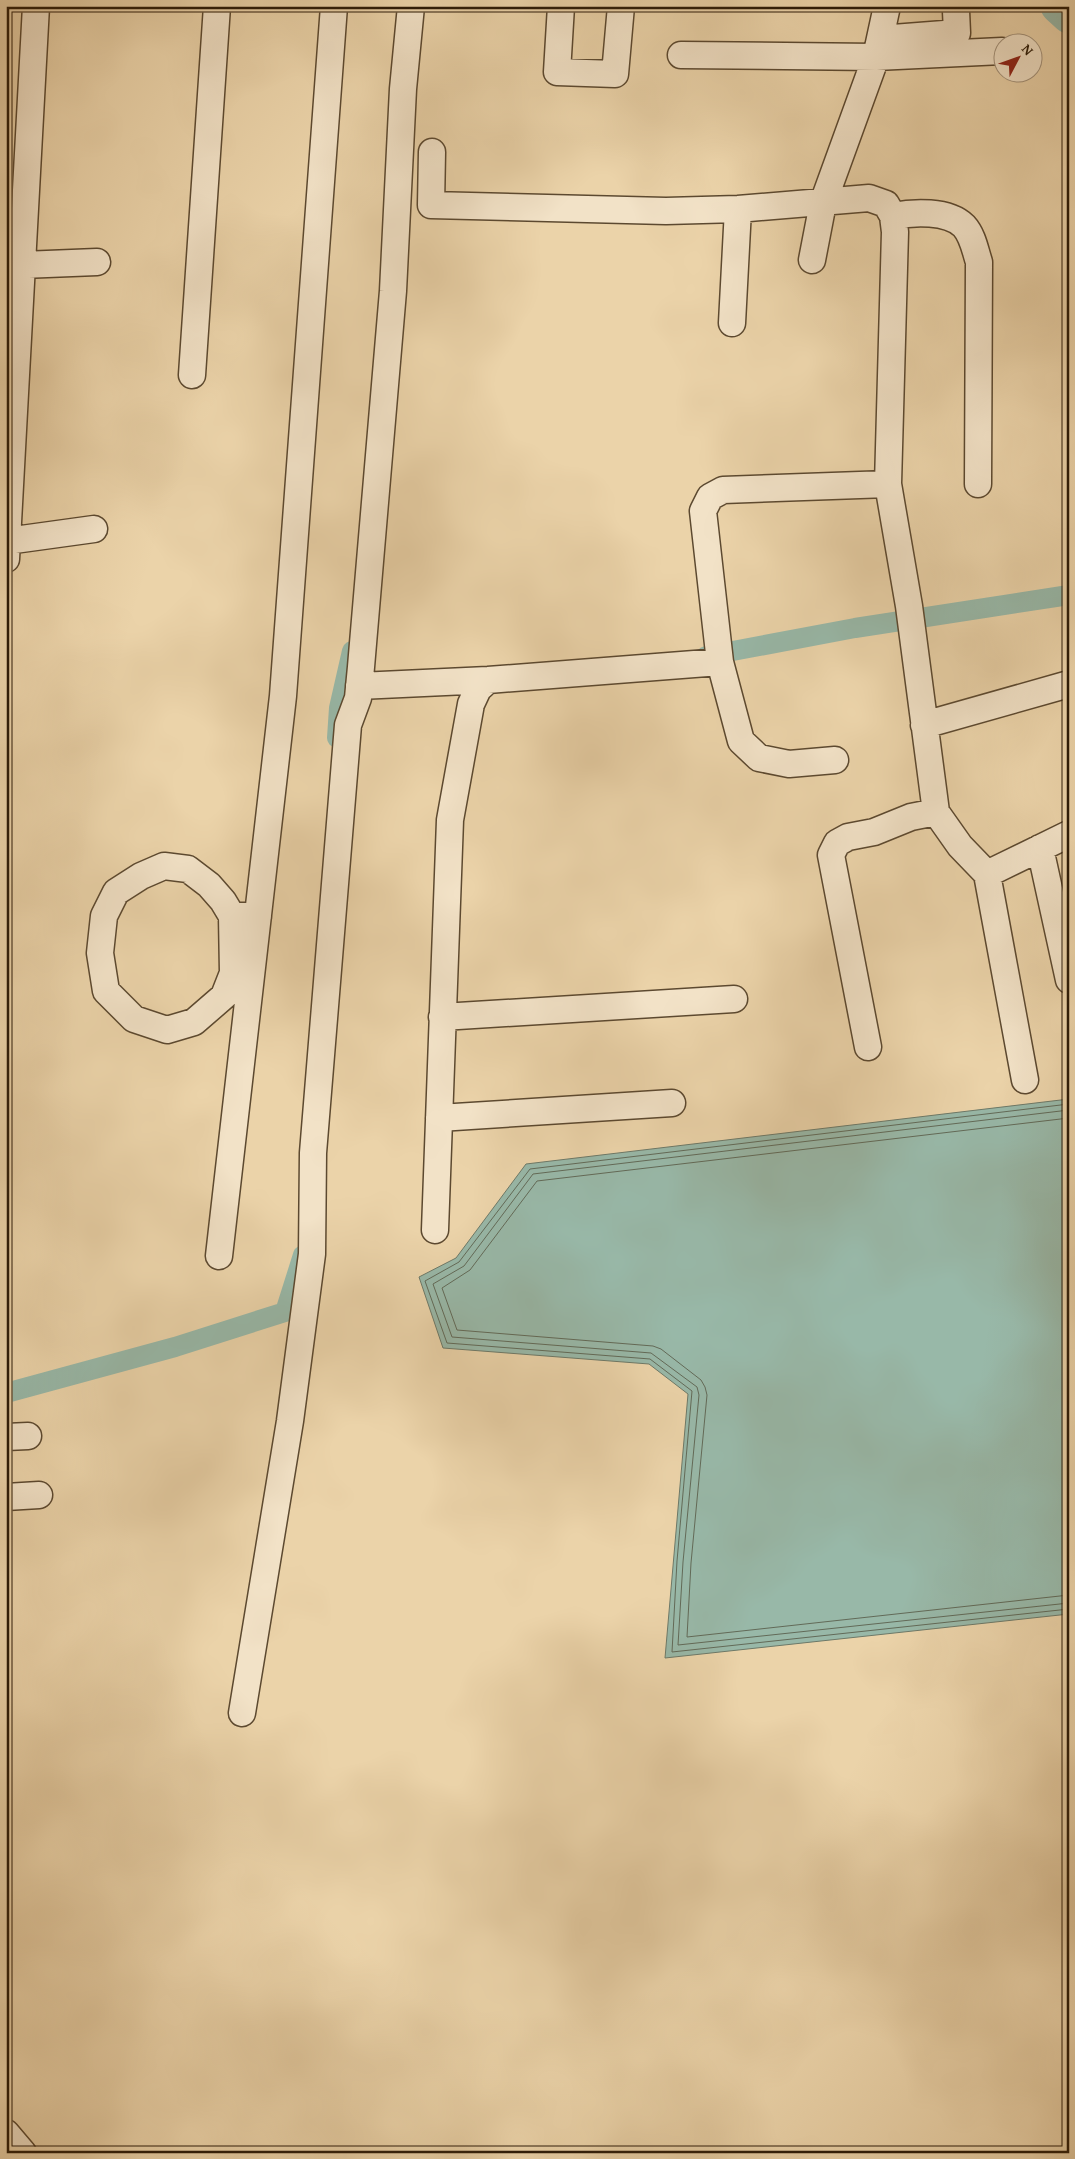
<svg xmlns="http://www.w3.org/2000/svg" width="1075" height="2159" font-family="'Gentium Book Plus',serif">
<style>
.water{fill:#98b8a8;stroke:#6d7968}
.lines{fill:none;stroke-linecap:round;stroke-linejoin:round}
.shore{stroke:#626a58;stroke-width:1}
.canal{stroke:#98b8a8;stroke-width:20}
.river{stroke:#98b8a8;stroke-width:35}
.minor-casing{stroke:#5c4930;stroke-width:29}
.minor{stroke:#f2e2c7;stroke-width:26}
</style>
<rect width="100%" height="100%" fill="#ebd3a9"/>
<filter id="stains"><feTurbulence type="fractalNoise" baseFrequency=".004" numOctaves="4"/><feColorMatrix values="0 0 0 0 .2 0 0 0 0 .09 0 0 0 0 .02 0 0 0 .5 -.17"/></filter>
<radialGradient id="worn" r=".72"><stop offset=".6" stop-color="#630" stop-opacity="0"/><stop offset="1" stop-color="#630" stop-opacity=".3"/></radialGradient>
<path class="water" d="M 1069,1099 L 1069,1614 L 665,1658 L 688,1394 L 649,1364 L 443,1348 L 419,1277 L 456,1258 L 526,1164 Z"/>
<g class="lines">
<path class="shore" d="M 1069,1104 L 530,1169 L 459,1262 L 425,1281 L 447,1343 L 650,1359 L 692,1391 L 677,1561 L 672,1652 L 1069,1609
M 1069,1110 L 533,1174 L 464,1266 L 433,1284 L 452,1337 L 651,1353 L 697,1387 L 699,1395 L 683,1562 L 678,1645 L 1069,1603
M 1069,1118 L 537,1181 L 470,1270 L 442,1288 L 457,1330 L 653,1346 L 661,1349 L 701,1380 L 705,1387 L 707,1395 L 691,1563 L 687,1637 L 1069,1595"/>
<path class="canal" d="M 706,656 L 855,628 L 1069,595
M 337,738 L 339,708 L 352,651
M 6,1393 L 175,1347 L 285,1312 L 303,1255"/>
<path class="river" d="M 1058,6 L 1069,16"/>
<g class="minor-casing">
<path id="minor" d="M 561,6 L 557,72 L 615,74 L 621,6
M 880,39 L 957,33 L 956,11
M 681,55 L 876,57 L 1002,51
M 432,152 L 431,205 L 666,211 L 738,209 L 869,198 L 886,204 L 893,216 L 895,232 L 888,484 L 909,606 L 936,812 L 960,846 L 987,874 L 1025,1080
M 893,216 C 913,212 948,210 964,226 C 973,236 975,250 979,262 L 978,484
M 812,260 L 823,203 L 876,57 L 887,6
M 22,265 L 97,262
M 732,323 L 738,209
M 192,375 L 217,6
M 7,541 L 94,529
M 6,559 L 36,6
M 359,686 L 488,680 L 720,662
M 924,725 L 1069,684
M 835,760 L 789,764 L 759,758 L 741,741 L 720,662 L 703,511 L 710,497 L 723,490 L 888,484
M 1040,848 L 1069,980
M 987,874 L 1069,834
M 232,916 L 223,901 L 209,885 L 188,869 L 164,866 L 141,876 L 116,892 L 104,916 L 100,953 L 106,991 L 134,1019 L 167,1030 L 194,1022 L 224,996 L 233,973 L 232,916 L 258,916
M 442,1017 L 734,999
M 868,1047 L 831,855 L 837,843 L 848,837 L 874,832 L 911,817 L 936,812
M 439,1118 L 672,1103
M 435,1230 L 450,820 L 471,704 L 478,689 L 488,680
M 219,1256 L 283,696 L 334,6
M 6,1437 L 28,1436
M 6,1497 L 39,1495
M 242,1713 L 290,1421 L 312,1254 L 313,1153 L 348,725 L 358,698 L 361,667 L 393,291 L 403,89 L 411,6
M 6,2133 L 23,2153"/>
</g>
<use href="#minor" class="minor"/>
</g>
<rect width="1075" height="2159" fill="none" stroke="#ebd3a9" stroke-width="25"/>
<rect x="8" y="8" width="1060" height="2144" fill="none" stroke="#2c1b08" stroke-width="2.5"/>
<rect x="12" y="12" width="1050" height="2134" fill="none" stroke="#2c1b08"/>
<g transform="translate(1018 58) rotate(49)"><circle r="24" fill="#f2e2c7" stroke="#a3927b"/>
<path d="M0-4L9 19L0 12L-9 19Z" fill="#8f2418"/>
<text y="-8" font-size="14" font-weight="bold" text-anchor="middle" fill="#2c1b08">N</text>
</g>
<rect width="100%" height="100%" filter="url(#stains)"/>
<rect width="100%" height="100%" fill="url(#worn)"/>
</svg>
